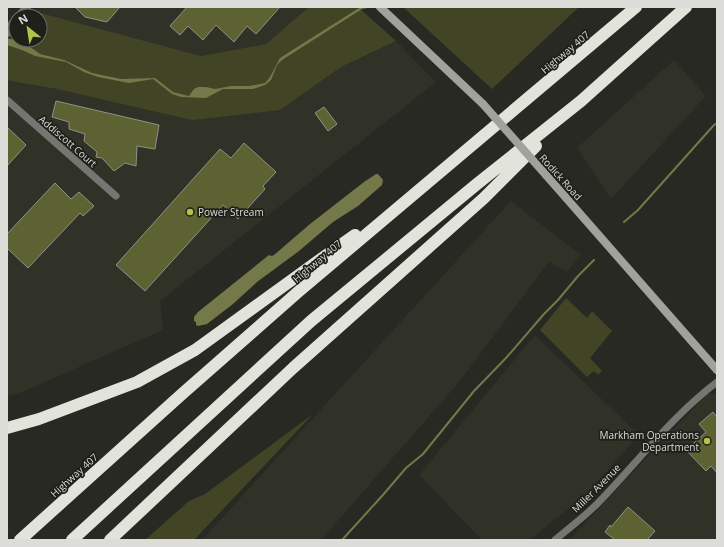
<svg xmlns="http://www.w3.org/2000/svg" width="724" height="547" font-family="'Open Sans',sans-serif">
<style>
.built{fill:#303227}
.green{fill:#414526}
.water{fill:#737949}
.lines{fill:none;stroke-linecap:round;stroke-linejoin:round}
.stream{stroke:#737949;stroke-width:2}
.building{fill:#5c6232;stroke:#90928a}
.minor{stroke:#757672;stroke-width:7}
.tertiary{stroke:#757672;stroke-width:8}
.secondary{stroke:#a1a29c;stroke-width:8}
.motorway{stroke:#e2e3da;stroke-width:12}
.secondary-bridge{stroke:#a1a29c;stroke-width:8}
.poi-dot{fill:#b5c24a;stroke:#1e2019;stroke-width:1.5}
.labels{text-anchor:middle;stroke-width:3.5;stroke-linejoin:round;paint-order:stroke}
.street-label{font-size:10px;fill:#dcddd8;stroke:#1e2019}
.poi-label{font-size:10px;fill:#dcddd8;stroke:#1e2019;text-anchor:start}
</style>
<rect width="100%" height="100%" fill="#282923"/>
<path class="built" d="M 42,7 L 309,7 L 266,44 L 201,56 L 37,12 Z
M 396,41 L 436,82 L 160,301 L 163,330 L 22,392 L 7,396 L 7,79 L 11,81 L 57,89 L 280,110 L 341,67 Z
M 674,60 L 706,96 L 611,199 L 577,148 Z
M 511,201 L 581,255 L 567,272 L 549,262 L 460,381 L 321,540 L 202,540 Z
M 535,335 L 639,435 L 584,497 L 529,540 L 482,540 L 419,475 Z
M 708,393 L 717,394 L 717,540 L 569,540 Z"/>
<path class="green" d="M 309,7 L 358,7 L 396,41 L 341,67 L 280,110 L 192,120 L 57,89 L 11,81 L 7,79 L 7,46 L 16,36 L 16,40 L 40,40 L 40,16 L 34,16 L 37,12 L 201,56 L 266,44 Z
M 403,7 L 579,7 L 492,89 Z
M 566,298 L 587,318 L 592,311 L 612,331 L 590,358 L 602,371 L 598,375 L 594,371 L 587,377 L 540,330 Z
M 313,414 L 194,540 L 145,540 L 189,501 L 205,494 Z"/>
<path class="water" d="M 363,7 L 373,7 L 362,9 L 354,14 L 282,60 L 277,65 L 271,80 L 265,85 L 253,89 L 223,89 L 206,98 L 181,97 L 172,94 L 153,79 L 129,83 L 98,77 L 84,72 L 66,62 L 35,56 L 22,50 L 7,45 L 7,38 L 19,41 L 30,47 L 40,54 L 64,60 L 92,73 L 121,79 L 155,78 L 173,92 L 189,96 L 194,89 L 198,87 L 206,87 L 215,89 L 231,86 L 250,86 L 265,83 L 270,77 L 280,58 L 359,8 Z
M 376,174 L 378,174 L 383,180 L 382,185 L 358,206 L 333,222 L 299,251 L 257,282 L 233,304 L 207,324 L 198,326 L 196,325 L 196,322 L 194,321 L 194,317 L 198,312 L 269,255 L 272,256 L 274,255 L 310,224 L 364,182 Z"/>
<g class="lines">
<path class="stream" d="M 624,222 L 638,210 L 714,125 L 717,123
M 342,540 L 382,496 L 406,468 L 423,454 L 474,391 L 506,358 L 544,314 L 558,300 L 578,276 L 594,260"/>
</g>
<path class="building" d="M 75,7 L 120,7 L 107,22 L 85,17 Z
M 187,7 L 280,7 L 256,34 L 247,26 L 234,42 L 216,25 L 203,40 L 188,26 L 180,35 L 170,26 Z
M 56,101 L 159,125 L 155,149 L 137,146 L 136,166 L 125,163 L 114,171 L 102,158 L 96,157 L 97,152 L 84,141 L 85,134 L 69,129 L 69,122 L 52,117 Z
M 324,107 L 337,124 L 328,131 L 315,113 Z
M 7,127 L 26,145 L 7,166 Z
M 244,143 L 276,172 L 263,186 L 265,189 L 238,219 L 223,205 L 145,291 L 116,265 L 220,149 L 231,158 Z
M 55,183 L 71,199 L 79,192 L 94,206 L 83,216 L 80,213 L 28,268 L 7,248 L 7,234 Z
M 713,412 L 717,417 L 717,473 L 711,466 L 706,471 L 686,450 L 706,432 L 699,424 Z
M 628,507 L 655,531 L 647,540 L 615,540 L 605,532 L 610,525 L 611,527 Z"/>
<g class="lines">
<path class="minor" d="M 7,100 L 116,196
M 555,540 C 569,528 584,517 597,504 C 637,463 671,417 717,382"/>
<path class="tertiary" d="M 19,16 L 27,7
M 7,33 L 12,24 L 16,19"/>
<path class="secondary" d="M 380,7 L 483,104
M 546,175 L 717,370"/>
<path class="motorway" d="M 7,428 L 39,419 L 137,382 L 195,350 L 325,256 L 355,235
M 20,540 L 182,394 L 298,292 L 636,7
M 72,540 L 311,321 L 477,184 L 581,101 L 686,7
M 110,540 L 293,368 L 484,198 L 536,146"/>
<path class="secondary-bridge" d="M 483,104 L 546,175"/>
</g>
<g class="poi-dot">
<circle cx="190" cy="212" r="4"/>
<circle cx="707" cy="441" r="4"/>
</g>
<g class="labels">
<g class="street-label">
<text transform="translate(565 52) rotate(-40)" y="4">Highway 407</text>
<text transform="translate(68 141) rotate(41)" y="4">Addiscott Court</text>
<text transform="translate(561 177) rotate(48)" y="4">Rodick Road</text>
<text transform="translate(317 261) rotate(-40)" y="4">Highway 407</text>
<text transform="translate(74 475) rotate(-42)" y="4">Highway 407</text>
<text transform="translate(596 488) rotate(-45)" y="4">Miller Avenue</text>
</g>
<g class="poi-label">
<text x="198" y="216">Power Stream</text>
<text x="699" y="439" text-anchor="end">Markham Operations<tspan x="699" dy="12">Department</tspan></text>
</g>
</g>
<rect width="724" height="547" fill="none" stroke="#dcddd8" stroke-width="16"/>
<g transform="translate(28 28) rotate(330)"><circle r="19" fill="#1e2019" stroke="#6a6c65"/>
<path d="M0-3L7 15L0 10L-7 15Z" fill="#b5c24a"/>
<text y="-6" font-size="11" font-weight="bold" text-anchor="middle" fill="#dcddd8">N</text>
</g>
</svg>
